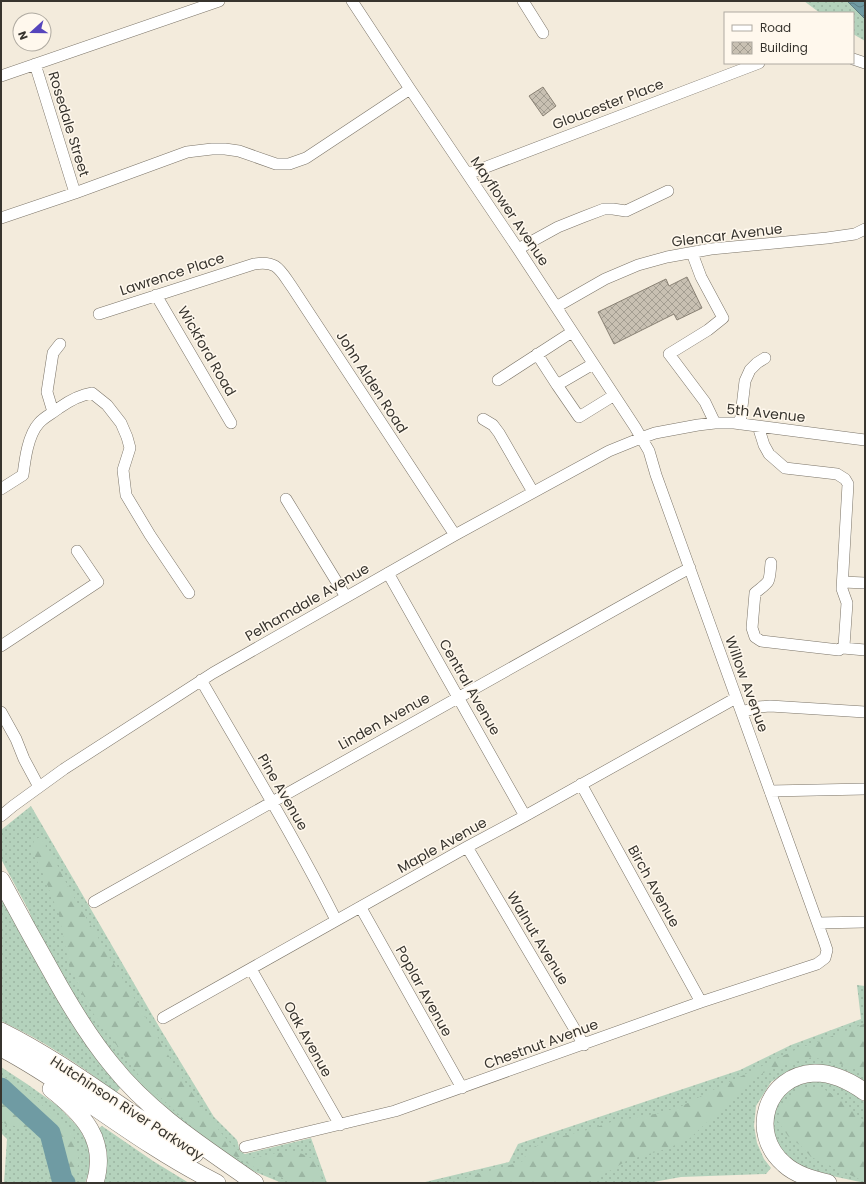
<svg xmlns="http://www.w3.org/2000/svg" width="866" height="1184" font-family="Poppins,sans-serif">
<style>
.grass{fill:url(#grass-dots)}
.forest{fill:url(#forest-firs)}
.water{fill:url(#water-waves);stroke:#5e7c80}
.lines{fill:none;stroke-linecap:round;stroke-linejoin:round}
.river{stroke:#6f9ba3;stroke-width:21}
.building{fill:url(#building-cross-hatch);stroke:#898174}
.minor-casing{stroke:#7b7468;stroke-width:12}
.highway-casing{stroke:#7b7468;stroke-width:18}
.minor{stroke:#fff;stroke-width:11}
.highway{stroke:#fff;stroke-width:17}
.labels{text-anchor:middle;stroke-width:3;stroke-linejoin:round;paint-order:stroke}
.street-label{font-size:14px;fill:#37342e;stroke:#fff8ed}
</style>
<defs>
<pattern id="grass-dots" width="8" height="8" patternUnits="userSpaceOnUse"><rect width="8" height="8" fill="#b4d2bc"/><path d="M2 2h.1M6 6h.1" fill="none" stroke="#9bb5a2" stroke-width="1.8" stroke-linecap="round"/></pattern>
<pattern id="forest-firs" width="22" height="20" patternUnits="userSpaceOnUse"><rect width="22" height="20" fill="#b4d2bc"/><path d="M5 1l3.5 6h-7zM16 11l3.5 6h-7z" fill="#9bb5a2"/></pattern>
<pattern id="water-waves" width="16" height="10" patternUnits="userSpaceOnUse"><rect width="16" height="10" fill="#6f9ba3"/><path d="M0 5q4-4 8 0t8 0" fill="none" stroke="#5c7f85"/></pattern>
<pattern id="building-cross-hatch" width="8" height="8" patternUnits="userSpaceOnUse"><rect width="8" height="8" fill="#c8c0b2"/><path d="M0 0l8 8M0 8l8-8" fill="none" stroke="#a39d91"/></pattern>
</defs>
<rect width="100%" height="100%" fill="#f3ebdc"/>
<path class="grass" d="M 804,1 L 865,1 L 865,41 L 853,34 L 853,13 L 820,13 Z
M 31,806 L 161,1030 L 214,1117 L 237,1140 L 240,1151 L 245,1154 L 311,1138 L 327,1183 L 282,1183 L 241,1166 L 199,1139 L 120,1067 L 89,1026 L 41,943 L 29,911 L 1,859 L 1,830 Z
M 1,898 L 121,1087 L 116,1093 C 81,1065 42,1040 1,1021 Z
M 857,985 L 865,986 L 865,1082 L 847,1071 L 810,1066 L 790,1070 L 771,1082 L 756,1106 L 754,1126 L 757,1143 L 764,1159 L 771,1168 L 766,1174 L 681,1177 L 648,1183 L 421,1183 L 509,1162 L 518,1144 L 740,1070 L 791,1045 L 861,1019 Z
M 1,1067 L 27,1084 L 58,1106 L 79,1128 L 89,1147 L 90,1169 L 85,1183 L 4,1183 L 7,1139 L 1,1133 Z
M 821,1079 L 839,1085 L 865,1102 L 865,1183 L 804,1170 L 782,1156 L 772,1136 L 771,1113 L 790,1087 Z
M 102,1126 L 153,1161 L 189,1183 L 101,1183 L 96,1130 Z"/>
<path class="forest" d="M 40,837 L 52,855 L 72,894 L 179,1073 L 202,1108 L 221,1133 L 233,1146 L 249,1159 L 276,1153 L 298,1152 L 315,1160 L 321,1174 L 322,1183 L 296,1183 L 254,1167 L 207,1141 L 143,1081 L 90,1009 L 69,965 L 59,915 L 43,874 L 32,850 L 34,840 Z
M 865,1021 L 865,1072 L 837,1063 L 812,1057 L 769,1070 L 756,1077 L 689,1139 L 666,1149 L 628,1160 L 594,1180 L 582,1183 L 449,1183 L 523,1161 L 528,1149 L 563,1136 L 591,1129 L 611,1122 L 660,1113 L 682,1106 L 713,1090 L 795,1050 L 864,1024 Z
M 1,1075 L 28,1092 L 73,1134 L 79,1162 L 74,1179 L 62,1183 L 47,1159 L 40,1137 L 23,1127 L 7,1125 L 1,1121 Z
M 802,1088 L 822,1088 L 843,1101 L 865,1122 L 865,1180 L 859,1179 L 811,1157 L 801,1146 L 788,1136 L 777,1120 L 782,1105 Z"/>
<path class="water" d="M 847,1 L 865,1 L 865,19 Z"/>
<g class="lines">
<path class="river" d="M 1,1088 L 50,1133 L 62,1179 L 65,1183"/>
</g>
<path class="building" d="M 543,87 L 556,106 L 543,116 L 529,96 Z
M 687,277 L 702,308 L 677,320 L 674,314 L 614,344 L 598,312 L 666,279 L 669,286 Z"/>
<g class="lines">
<g class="minor-casing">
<path id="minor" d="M 523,1 L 543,33
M 853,59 L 865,63
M 35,64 L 75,193
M 1,76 L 219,1
M 468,174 L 759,63
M 1,218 L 75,193 L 187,152 L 212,149 L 225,149 L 239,151 L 276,164 L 289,164 L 306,158 L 410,89
M 518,249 L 558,227 L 583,217 L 604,209 L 613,209 L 626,211 L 668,191
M 692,253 L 701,277 L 723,318 L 708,330 L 669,354 L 705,402 L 715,423
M 156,295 L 231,423
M 556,307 L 605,279 L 638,265 L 667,257 L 711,249 L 827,238 L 855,234 L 865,229
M 99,314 L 254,264 C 277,260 280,270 292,287 L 455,535
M 537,354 L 557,385 L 593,364
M 498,380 L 572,332
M 557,385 L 579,417 L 613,396
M 53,412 L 47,392 L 53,353 L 60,344
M 483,419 L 493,425 L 499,433 L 533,492
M 740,424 L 745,381 L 750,370 L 757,363 L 765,358
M 758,426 L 764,445 L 769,454 L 785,468 L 837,474 L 845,479 L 848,484 L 842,589 L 847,603 L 844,646 L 839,650 L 761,641 L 755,637 L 752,628 L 755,593 C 771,580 769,584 771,563
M 1,489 L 23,475 C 25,459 28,435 39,423 C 44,417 53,413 59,408 C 69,401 79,395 92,393 L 107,405 L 121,423 L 127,437 L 130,448 L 123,470 L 126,495 L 150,535 L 189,593
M 286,499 L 346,597
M 388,573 L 525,816
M 843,582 L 865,583
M 1,646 L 98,582 L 77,551
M 843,648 L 865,650
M 201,680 C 247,760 295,838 336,920
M 1,712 L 16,739 L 24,759 L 39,787
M 742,712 L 758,707 L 770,706 L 865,712
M 581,784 L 701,1002
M 770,791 L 865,789
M 1,816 L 13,806 L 64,769 L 213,673 L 455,535 L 609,451 L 641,438 L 655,433 L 698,425 L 715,423 L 734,423 L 865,440
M 467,847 L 584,1045
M 94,902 L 675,576 L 690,568
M 361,908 L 462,1088
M 818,923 L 865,922
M 251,969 L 340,1125
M 163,1018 L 467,847 L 525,816 L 736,698
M 245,1147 L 395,1111 L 701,1002 L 817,964 L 825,958 L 827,950 L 824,941 L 656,475 L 649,451 L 635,427 L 518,249 L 410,89 L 352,1"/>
</g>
<g class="highway-casing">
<path id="highway" d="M 1,880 C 17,910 34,941 51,971 C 69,1004 88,1036 112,1065 C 151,1114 204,1147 255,1183
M 1,1031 C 70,1065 129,1115 195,1154
M 1,1048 C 28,1062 52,1078 77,1095 C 122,1126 167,1158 217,1183
M 51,1089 C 83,1114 108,1140 95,1183
M 828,1183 C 812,1179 796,1175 784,1164 C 748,1133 766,1075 815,1073 C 832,1073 851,1082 865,1092"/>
</g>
<use href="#minor" class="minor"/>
<use href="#highway" class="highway"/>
</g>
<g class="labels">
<g class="street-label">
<text transform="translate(608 104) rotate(-21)" y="5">Gloucester Place</text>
<text transform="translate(69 124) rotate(73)" y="5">Rosedale Street</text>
<text transform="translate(510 211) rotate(56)" y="5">Mayflower Avenue</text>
<text transform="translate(727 235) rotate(-7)" y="5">Glencar Avenue</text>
<text transform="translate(172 274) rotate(-18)" y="5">Lawrence Place</text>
<text transform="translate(207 351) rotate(60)" y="5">Wickford Road</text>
<text transform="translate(372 382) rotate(57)" y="5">John Alden Road</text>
<text transform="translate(766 413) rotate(6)" y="5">5th Avenue</text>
<text transform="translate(307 602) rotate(-30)" y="5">Pelhamdale Avenue</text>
<text transform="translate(747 684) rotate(70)" y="5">Willow Avenue</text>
<text transform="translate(470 687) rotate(60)" y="5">Central Avenue</text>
<text transform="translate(384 721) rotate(-29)" y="5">Linden Avenue</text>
<text transform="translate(283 792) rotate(60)" y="5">Pine Avenue</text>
<text transform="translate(442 845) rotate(-29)" y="5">Maple Avenue</text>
<text transform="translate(654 886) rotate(61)" y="5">Birch Avenue</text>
<text transform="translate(538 938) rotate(59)" y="5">Walnut Avenue</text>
<text transform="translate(424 991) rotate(61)" y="5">Poplar Avenue</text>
<text transform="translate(308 1039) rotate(61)" y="5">Oak Avenue</text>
<text transform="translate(541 1044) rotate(-20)" y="5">Chestnut Avenue</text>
<text transform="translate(127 1108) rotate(33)" y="5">Hutchinson River Parkway</text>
</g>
</g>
<rect width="866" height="1184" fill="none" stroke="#37342e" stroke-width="4"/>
<rect x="724" y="12" width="130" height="52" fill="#fff8ed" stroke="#afaaa1"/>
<rect x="732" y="25" width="20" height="6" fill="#ffffff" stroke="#afaaa1"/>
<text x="760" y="32" font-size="12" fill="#37342e">Road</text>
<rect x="732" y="42" width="20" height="12" fill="url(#building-cross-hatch)" stroke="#afaaa1"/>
<text x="760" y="52" font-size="12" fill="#37342e">Building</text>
<g transform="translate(32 32) rotate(249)"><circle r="19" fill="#fff8ed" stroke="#afaaa1"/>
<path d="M0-3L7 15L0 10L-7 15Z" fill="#5645bc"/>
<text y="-6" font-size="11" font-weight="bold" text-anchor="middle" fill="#37342e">N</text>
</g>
</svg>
